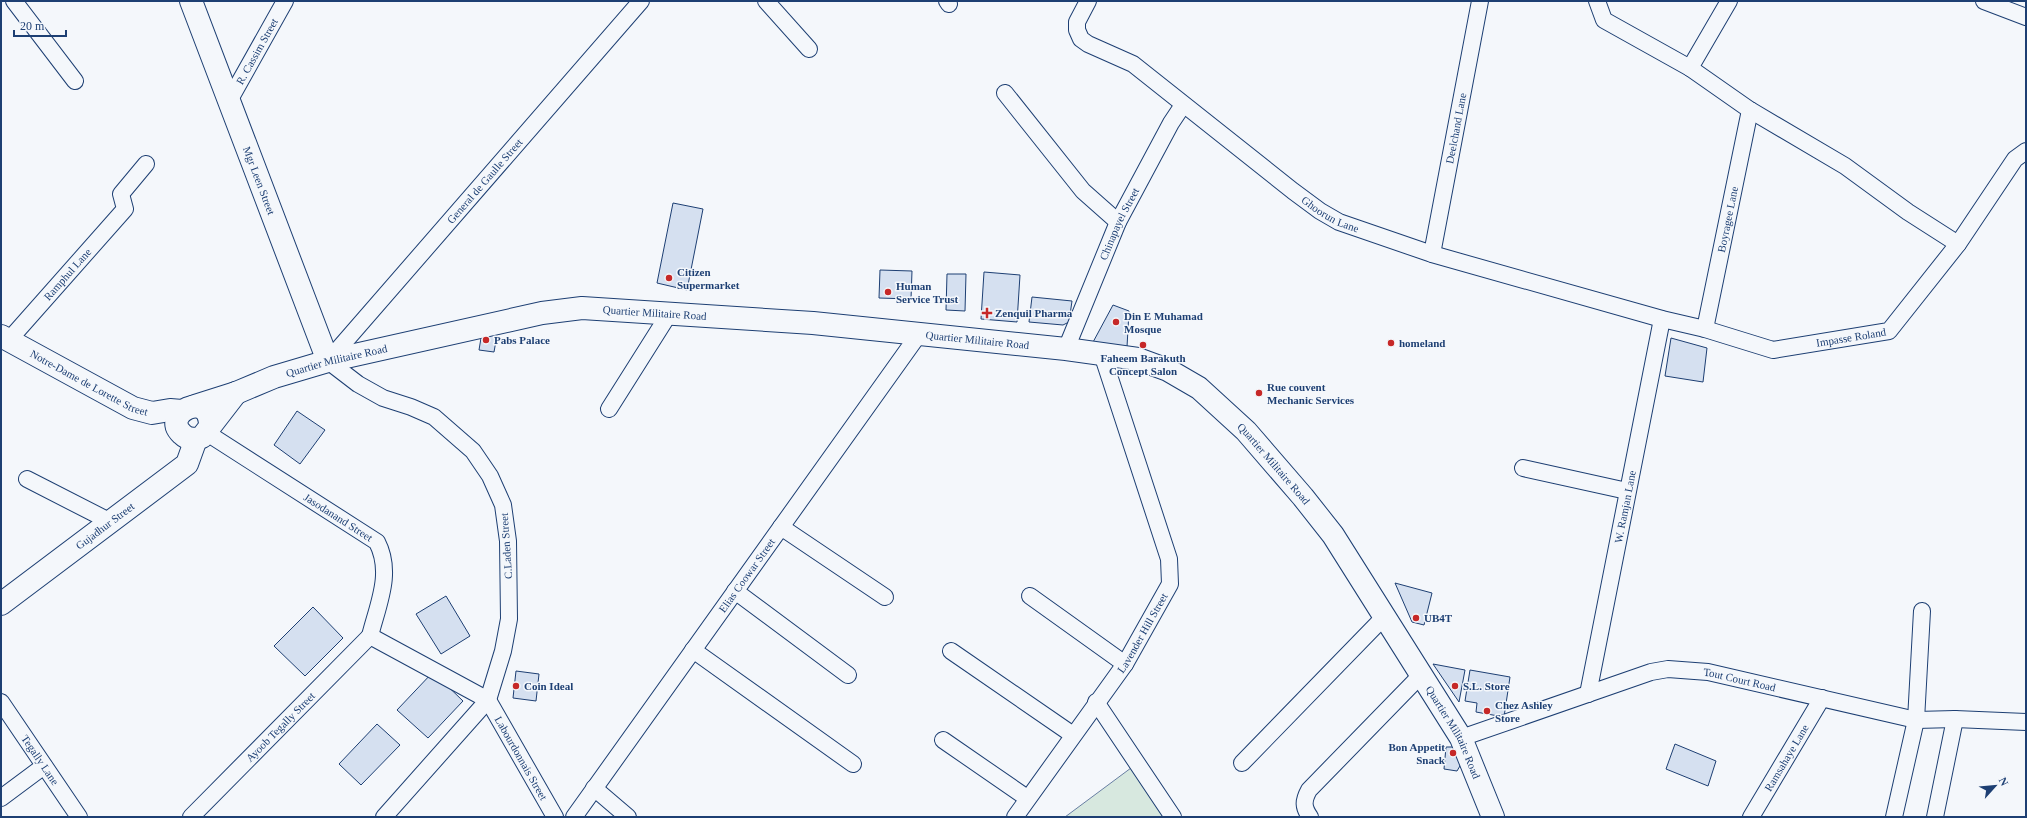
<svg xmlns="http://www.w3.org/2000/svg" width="2027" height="818" font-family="'Times New Roman',serif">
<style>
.green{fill:#d7e8df;stroke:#687fa3}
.building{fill:#d5e0f0;stroke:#1d3f73}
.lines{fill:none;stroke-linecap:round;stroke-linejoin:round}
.street-casing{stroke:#1d3f73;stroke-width:18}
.secondary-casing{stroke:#1d3f73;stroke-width:24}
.street{stroke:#f4f7fb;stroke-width:16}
.secondary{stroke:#f4f7fb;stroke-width:22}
.poi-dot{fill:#c62828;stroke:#f4f7fb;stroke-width:1.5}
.labels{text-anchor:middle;stroke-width:3;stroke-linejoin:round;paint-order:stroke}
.street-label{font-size:11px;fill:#1d3f73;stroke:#f4f7fb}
.poi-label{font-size:11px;font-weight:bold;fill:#1d3f73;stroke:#f4f7fb;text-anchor:start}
</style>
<rect width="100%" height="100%" fill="#f4f7fb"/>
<path class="green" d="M 1135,765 L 1168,817 L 1065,817 Z"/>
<path class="building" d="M 673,203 L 703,209 L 687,290 L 657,283 Z
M 880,270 L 912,271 L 911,299 L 879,298 Z
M 984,272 L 1020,275 L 1017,322 L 981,319 Z
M 947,274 L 966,274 L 965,311 L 946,310 Z
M 1032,297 L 1072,301 L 1069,322 L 1063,325 L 1029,322 Z
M 1113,305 L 1129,311 L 1127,347 L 1092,344 Z
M 482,332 L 497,335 L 494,352 L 479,350 Z
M 1671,338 L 1707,348 L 1703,382 L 1665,376 Z
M 297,411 L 325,430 L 300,464 L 274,445 Z
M 1395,583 L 1432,593 L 1424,625 L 1412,622 Z
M 446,596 L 470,636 L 441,654 L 416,614 Z
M 313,607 L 343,638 L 305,676 L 274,646 Z
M 1433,664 L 1465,670 L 1459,702 Z
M 1470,670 L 1510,677 L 1504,717 L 1476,712 L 1477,703 L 1465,701 Z
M 516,671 L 539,674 L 536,701 L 513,698 Z
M 433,672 L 463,701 L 428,738 L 397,710 Z
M 377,724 L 400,745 L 361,785 L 339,764 Z
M 1675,744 L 1716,761 L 1708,786 L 1666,769 Z
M 1446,747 L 1457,747 L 1464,759 L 1457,771 L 1444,769 Z"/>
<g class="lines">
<g class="street-casing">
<g id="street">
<path d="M 14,1 L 75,81"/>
<path d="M 766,1 L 809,49"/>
<path d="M 947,1 L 949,4"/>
<path id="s1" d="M 1088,1 L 1077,22 L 1077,30 L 1081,39 L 1088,44 L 1133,64 L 1293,191 L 1320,211 L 1339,222 L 1432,254 L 1662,319 L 1705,329 L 1773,350 L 1889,331 L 1958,244 L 2015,159 L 2026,151"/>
<path d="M 1597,1 L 1604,20 L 1690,68 L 1750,110 L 1845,166 L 1908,212 L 1958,244"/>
<path d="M 1984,1 L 2026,17"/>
<path d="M 1690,68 L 1729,1"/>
<path d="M 1005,93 L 1083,191 L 1118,222"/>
<path id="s2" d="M 229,101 L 285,1"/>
<path id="s3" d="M 1432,254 L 1480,1"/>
<path id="s4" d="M 1705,329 L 1750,110"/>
<path id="s5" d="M 9,340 L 125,209 L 121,194 L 146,164"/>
<path id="s6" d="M 1066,349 L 1118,222 L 1171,123 L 1183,105"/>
<path d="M 609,409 L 669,314"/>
<path id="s7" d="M 207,433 L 377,542 C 393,573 378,604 370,636"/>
<path d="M 1523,468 L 1627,491"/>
<path d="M 27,479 L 111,522"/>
<path d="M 781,527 L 885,597"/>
<path d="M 735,591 L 848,675"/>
<path d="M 1030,596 L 1125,664"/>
<path d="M 370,636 L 488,700"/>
<path d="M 693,650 L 853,764"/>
<path d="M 951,651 L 1073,735"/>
<path id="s8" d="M 1588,694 L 1662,319"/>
<path id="s9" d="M 488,700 L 555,817"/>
<path id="s10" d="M 1,702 L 79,817"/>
<path d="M 1096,702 L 1173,817"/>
<path id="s11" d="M 1461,738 L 1651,672 L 1668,669 L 1708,672 L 1916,720 L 1955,719 L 2026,722"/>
<path d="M 943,740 L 1027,798"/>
<path d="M 1242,763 L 1385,616"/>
<path d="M 594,788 L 628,817"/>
<path d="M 1,798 L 44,766"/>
<path id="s12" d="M 191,817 L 370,636"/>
<path id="s13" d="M 384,817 L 488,700 L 503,651 L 509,619 L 508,541 L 503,505 L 490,476 L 473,451 L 434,417 L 411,407 L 383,398 L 358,384 L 328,361 L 641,1"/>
<path id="s14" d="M 574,817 L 919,334"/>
<path id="s15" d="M 1015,817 L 1125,664 L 1170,584 L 1169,559 L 1102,354"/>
<path d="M 1310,817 C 1303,807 1303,801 1309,790 L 1422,674"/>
<path id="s16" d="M 1751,817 L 1822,698"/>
<path d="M 1894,817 L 1916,720 L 1922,611"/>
<path d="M 1935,817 L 1955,719"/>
</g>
</g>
<g class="secondary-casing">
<g id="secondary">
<path id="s17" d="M 191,1 L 328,361"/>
<path id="s18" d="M 1,336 L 133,408 L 152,413 L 170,410 L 182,411"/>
<path id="s19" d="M 195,406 L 236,393 L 274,377 L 328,361 L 542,313 L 582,308 L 813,323 L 1066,349 L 1138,359 L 1168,370 L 1199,388 L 1246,431 L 1303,497 L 1333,535 L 1461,738 L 1493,817"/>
<path d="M 210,426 C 210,388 160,414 182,434 C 188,440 195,440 202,437 L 236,393"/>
<path id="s20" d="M 1,604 L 187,464 L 196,439"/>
</g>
</g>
<use href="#street" class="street"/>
<use href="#secondary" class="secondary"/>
</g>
<g class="poi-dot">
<circle cx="669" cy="278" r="4"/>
<circle cx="888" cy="292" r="4"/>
<path d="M985 307h4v4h4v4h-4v4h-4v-4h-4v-4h4z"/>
<circle cx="1116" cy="322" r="4"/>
<circle cx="486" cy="340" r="4"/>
<circle cx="1391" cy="343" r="4"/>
<circle cx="1143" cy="345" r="4"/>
<circle cx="1259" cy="393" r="4"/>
<circle cx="1416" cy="618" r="4"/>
<circle cx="516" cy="686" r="4"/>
<circle cx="1455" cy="686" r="4"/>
<circle cx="1487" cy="711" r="4"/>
<circle cx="1453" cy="753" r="4"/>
</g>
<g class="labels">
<g class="street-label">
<text dy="4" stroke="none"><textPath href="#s2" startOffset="57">R. Cassim Street</textPath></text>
<text dy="4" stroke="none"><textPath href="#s3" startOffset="128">Deelchand Lane</textPath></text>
<text dy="4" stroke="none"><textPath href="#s13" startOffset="828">General de Gaulle Street</textPath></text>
<text dy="4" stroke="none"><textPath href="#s17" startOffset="192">Mgr Leen Street</textPath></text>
<text dy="4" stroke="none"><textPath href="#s1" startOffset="348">Ghoorun Lane</textPath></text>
<text dy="4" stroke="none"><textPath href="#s4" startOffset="112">Boyragee Lane</textPath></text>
<text dy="4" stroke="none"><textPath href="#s6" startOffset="136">Chinapayel Street</textPath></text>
<text dy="4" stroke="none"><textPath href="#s5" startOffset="88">Ramphul Lane</textPath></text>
<text dy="4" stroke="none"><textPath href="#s19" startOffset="473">Quartier Militaire Road</textPath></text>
<text dy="4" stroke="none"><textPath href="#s1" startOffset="891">Impasse Roland</textPath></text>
<text dy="4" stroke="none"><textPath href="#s19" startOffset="797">Quartier Militaire Road</textPath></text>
<text dy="4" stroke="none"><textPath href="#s19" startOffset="149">Quartier Militaire Road</textPath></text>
<text dy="4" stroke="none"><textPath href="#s18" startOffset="100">Notre-Dame de Lorette Street</textPath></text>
<text dy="4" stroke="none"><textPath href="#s19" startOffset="1133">Quartier Militaire Road</textPath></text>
<text dy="4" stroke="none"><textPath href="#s8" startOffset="191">W. Ramjan Lane</textPath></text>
<text dy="4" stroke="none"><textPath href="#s7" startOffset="156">Jasodanand Street</textPath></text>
<text dy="4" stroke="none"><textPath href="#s20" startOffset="130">Gujadhur Street</textPath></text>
<text transform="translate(506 546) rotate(-94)" y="4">C.Laden Street</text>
<text dy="4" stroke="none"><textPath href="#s14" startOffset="297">Elias Coowar Street</textPath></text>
<text dy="4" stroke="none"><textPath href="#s15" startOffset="224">Lavender Hill Street</textPath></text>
<text dy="4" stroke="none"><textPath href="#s11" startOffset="291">Tout Court Road</textPath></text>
<text dy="4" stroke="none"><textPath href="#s12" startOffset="127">Ayoob Tegally Street</textPath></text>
<text dy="4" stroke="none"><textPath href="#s19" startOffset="1457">Quartier Militaire Road</textPath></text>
<text dy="4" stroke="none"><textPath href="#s16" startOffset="69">Ramsahaye Lane</textPath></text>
<text dy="4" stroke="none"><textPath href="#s9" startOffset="67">Labourdonnais Street</textPath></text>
<text dy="4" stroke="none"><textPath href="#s10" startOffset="70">Tegally Lane</textPath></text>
</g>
<g class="poi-label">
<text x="677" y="276">Citizen<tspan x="677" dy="13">Supermarket</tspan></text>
<text x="896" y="290">Human<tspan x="896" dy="13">Service Trust</tspan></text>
<text x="995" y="317">Zenquil Pharma</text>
<text x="1124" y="320">Din E Muhamad<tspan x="1124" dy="13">Mosque</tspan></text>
<text x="494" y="344">Pabs Palace</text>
<text x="1399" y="347">homeland</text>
<text x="1143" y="362" text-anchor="middle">Faheem Barakuth<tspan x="1143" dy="13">Concept Salon</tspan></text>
<text x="1267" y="391">Rue couvent<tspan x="1267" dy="13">Mechanic Services</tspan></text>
<text x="1424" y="622">UB4T</text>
<text x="524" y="690">Coin Ideal</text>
<text x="1463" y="690">S.L. Store</text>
<text x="1495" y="709">Chez Ashley<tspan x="1495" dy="13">Store</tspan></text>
<text x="1445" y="751" text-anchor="end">Bon Appetit<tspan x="1445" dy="13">Snack</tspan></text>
</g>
</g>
<rect width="2027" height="818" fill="none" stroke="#1d3f73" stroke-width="4"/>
<g transform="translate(1995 786) rotate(63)" stroke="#f4f7fb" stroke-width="3" paint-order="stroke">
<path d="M0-3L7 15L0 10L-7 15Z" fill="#1d3f73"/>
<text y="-6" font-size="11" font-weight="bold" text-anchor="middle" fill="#1d3f73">N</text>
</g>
<path d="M14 30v6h52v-6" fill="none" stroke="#1d3f73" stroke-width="2"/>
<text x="20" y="30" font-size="12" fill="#1d3f73" stroke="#f4f7fb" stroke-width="3" paint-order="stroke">20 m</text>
</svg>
